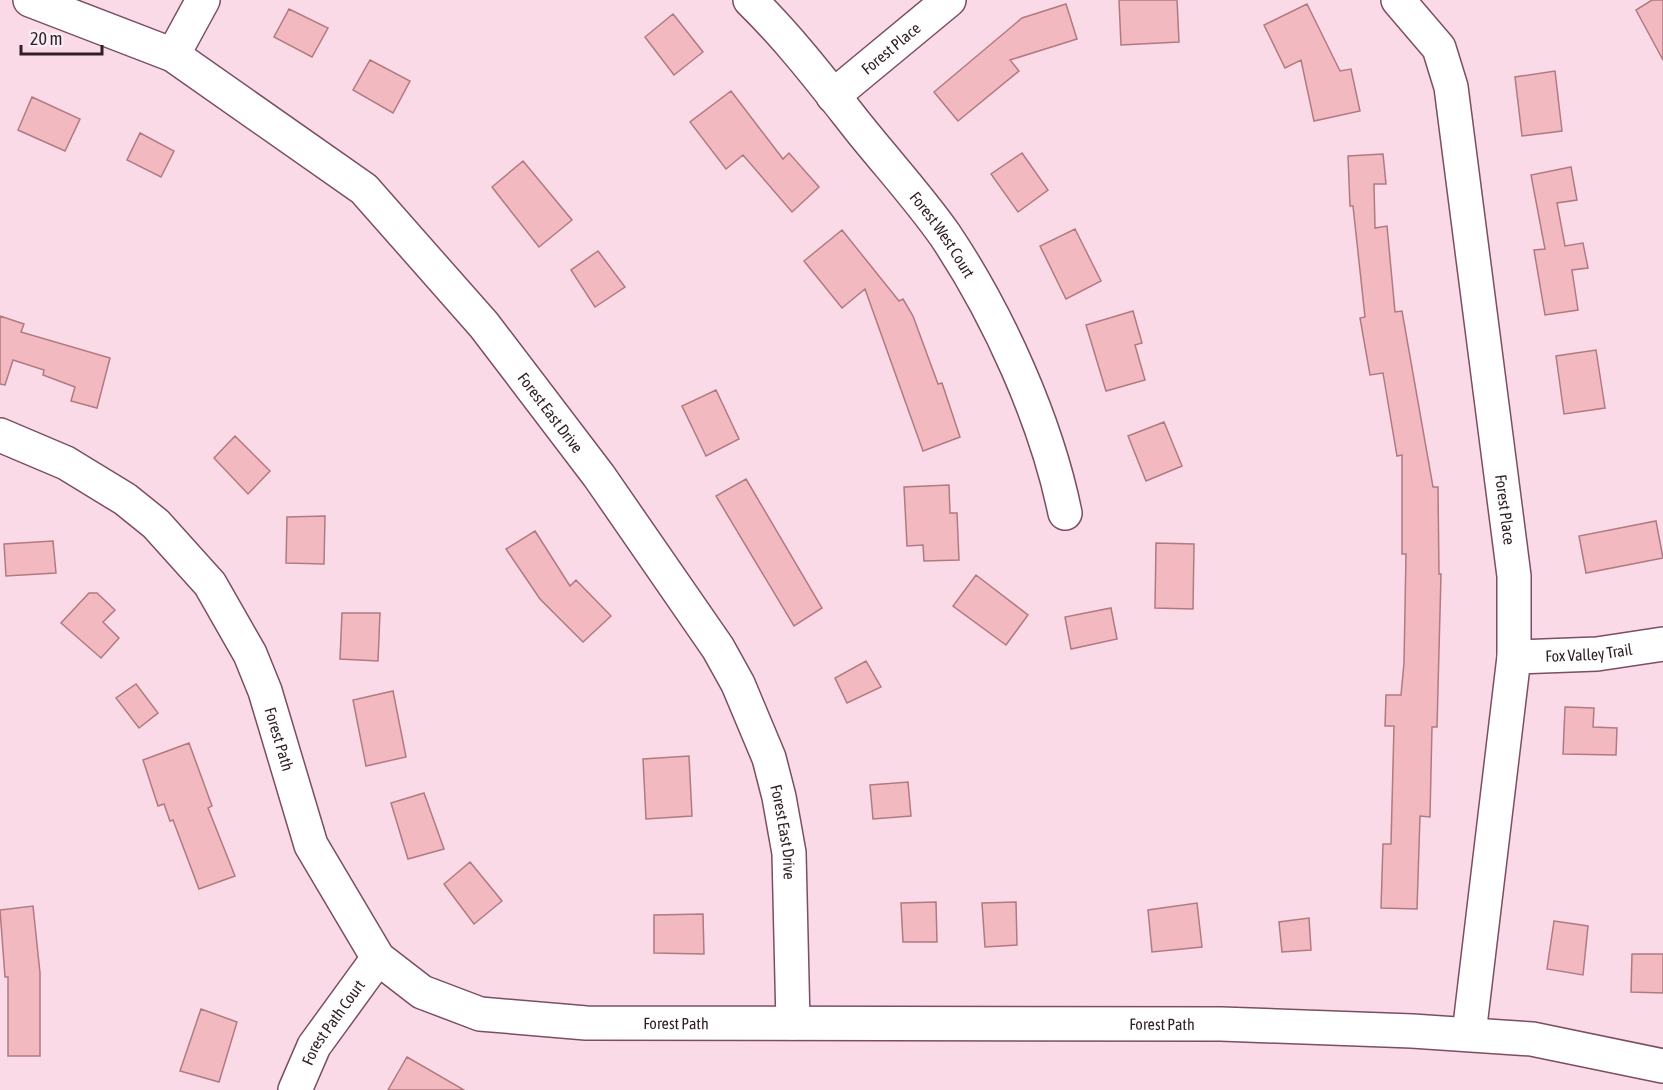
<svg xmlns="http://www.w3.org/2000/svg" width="1663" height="1090" font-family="'Asap Condensed',sans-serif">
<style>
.building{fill:#f3b9c0;stroke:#b07a81;stroke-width:1.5}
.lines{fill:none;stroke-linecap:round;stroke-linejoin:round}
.minor-casing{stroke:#7b4e63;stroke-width:36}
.minor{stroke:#fff;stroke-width:33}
.labels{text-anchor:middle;stroke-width:6;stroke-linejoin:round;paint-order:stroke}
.street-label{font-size:16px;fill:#311e27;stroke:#f9eef3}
</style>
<rect width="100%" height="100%" fill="#fbdae8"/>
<path class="building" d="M 1119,0 L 1177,0 L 1179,42 L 1121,45 Z
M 1652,0 L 1663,0 L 1663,60 L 1636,10 Z
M 1066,4 L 1077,39 L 1010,60 L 1019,71 L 958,121 L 934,92 L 1022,18 Z
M 1307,4 L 1340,71 L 1351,69 L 1360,111 L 1314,121 L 1301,60 L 1285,68 L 1264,25 Z
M 289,9 L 328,28 L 312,57 L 274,37 Z
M 673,14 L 703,52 L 674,75 L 645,37 Z
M 370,60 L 410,81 L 393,113 L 353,90 Z
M 1555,71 L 1562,131 L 1522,136 L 1515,77 Z
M 731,91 L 783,159 L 789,153 L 819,187 L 792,212 L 743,155 L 726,169 L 690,122 Z
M 32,97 L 80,119 L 65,151 L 18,130 Z
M 140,133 L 174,151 L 161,177 L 127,160 Z
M 1022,153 L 1048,190 L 1018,212 L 991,174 Z
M 1383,154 L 1386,184 L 1374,184 L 1375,228 L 1387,226 L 1395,312 L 1402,311 L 1433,487 L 1438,487 L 1439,574 L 1441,574 L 1437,727 L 1432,727 L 1430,817 L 1420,816 L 1417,909 L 1381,908 L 1383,844 L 1391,844 L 1394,726 L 1385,726 L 1386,695 L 1401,695 L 1404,663 L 1406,554 L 1402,554 L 1402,455 L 1397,456 L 1383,373 L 1370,375 L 1360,318 L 1365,317 L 1353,206 L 1350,206 L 1348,156 Z
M 523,161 L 572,220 L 539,247 L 492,187 Z
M 1571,167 L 1577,200 L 1557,203 L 1565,246 L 1583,243 L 1588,268 L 1572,270 L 1578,310 L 1545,315 L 1534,250 L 1545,249 L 1531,175 Z
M 1075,229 L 1101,281 L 1066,299 L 1040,246 Z
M 842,230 L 899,301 L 903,299 L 913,316 L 938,384 L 942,383 L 960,437 L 923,451 L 865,289 L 842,308 L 804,261 Z
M 598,251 L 625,287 L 595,307 L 571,270 Z
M 1133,311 L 1142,343 L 1135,345 L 1145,380 L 1106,391 L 1086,325 Z
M 0,316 L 24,324 L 21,332 L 110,358 L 97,408 L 71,401 L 75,387 L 43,375 L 44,370 L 13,360 L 5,385 L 0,384 Z
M 1596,350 L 1605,408 L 1564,414 L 1556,356 Z
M 716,390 L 739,439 L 706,456 L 682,406 Z
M 1164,422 L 1182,466 L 1146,481 L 1128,436 Z
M 235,436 L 270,471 L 248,494 L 214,458 Z
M 746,479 L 822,608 L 794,626 L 716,496 Z
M 949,485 L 950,513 L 957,513 L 959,560 L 924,561 L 923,545 L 907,546 L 904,487 Z
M 325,516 L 324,564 L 286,563 L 287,517 Z
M 1656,521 L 1663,558 L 1586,573 L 1579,536 Z
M 535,531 L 570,586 L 576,580 L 611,616 L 583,642 L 540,599 L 506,549 Z
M 53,541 L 56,573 L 6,576 L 4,544 Z
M 1156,543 L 1194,544 L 1193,609 L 1155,608 Z
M 976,575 L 1028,615 L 1006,645 L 953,606 Z
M 89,593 L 97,593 L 115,610 L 103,622 L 119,638 L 101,658 L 61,623 Z
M 1111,608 L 1117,639 L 1071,649 L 1065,617 Z
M 342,613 L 380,613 L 378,661 L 340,659 Z
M 866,661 L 881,687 L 847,703 L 835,678 Z
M 136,684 L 158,713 L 139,728 L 116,698 Z
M 393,691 L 406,757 L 366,766 L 353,700 Z
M 1565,707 L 1594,708 L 1593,727 L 1617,728 L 1616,755 L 1563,754 Z
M 189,743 L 212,806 L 208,808 L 235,876 L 199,889 L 173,820 L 170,821 L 164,804 L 158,806 L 143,760 Z
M 689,756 L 692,816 L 646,819 L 643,759 Z
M 908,782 L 911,816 L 873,819 L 870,785 Z
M 424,793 L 444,849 L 408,859 L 391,803 Z
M 470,862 L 502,901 L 474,924 L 444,884 Z
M 936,902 L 937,942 L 903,942 L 901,903 Z
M 1016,902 L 1017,945 L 985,947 L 982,903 Z
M 1197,903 L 1202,947 L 1152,952 L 1148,910 Z
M 33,906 L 40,973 L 40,1056 L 8,1056 L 8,977 L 5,977 L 0,910 Z
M 703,914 L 704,954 L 654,953 L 654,915 Z
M 1309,918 L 1311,950 L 1282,952 L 1279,922 Z
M 1554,921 L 1588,926 L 1583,975 L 1547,969 Z
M 1632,954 L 1663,954 L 1663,993 L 1631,992 Z
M 201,1009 L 237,1022 L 219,1082 L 180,1071 Z
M 407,1057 L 464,1090 L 388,1090 Z"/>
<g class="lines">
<g class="minor-casing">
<g id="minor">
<path id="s1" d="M 30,0 L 173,55 L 364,189 L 484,325 L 599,476 L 718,648 L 738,684 L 769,758 L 779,797 L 789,853 L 793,1023"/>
<path id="s2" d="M 750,0 C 790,39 825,85 859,128 C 887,163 919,198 945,235 C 998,314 1046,420 1065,513"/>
<path id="s3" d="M 1398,0 L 1439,48 L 1451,87 L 1514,576 L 1514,657 L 1469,1034"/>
<path d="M 173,55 L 203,0"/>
<path id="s4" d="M 833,96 L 949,0"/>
<path id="s5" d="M 0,435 L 66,463 L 125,499 L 156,524 L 210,584 L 250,654 L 265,691 L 311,845 L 378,958 L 422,992 L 480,1014 L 586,1023 L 1221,1024 L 1412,1031 L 1532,1039 L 1663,1066"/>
<path id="s6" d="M 1514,657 L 1597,654 L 1663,644"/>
<path id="s7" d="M 295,1090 L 314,1046 L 378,958"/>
</g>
</g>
<use href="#minor" class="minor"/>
</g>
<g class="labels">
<g class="street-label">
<text dy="6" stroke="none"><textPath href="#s4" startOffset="75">Forest Place</textPath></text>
<text dy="6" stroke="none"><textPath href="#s2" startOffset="304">Forest West Court</textPath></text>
<text dy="6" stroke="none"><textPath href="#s1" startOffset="678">Forest East Drive</textPath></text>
<text dy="6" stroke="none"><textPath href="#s3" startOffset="530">Forest Place</textPath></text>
<text dy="6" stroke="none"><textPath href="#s6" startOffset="75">Fox Valley Trail</textPath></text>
<text dy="6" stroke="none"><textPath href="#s5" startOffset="432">Forest Path</textPath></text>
<text dy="6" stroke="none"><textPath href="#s1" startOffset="1164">Forest East Drive</textPath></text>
<text dy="6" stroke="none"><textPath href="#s7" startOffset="78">Forest Path Court</textPath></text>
<text dy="6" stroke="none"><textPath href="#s5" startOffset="988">Forest Path</textPath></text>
<text dy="6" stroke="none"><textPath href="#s5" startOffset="1474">Forest Path</textPath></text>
</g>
</g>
<path d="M21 45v9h81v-9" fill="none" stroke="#311e27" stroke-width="3"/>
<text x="30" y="45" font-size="18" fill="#311e27" stroke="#f9eef3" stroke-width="4.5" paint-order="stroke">20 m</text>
</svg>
